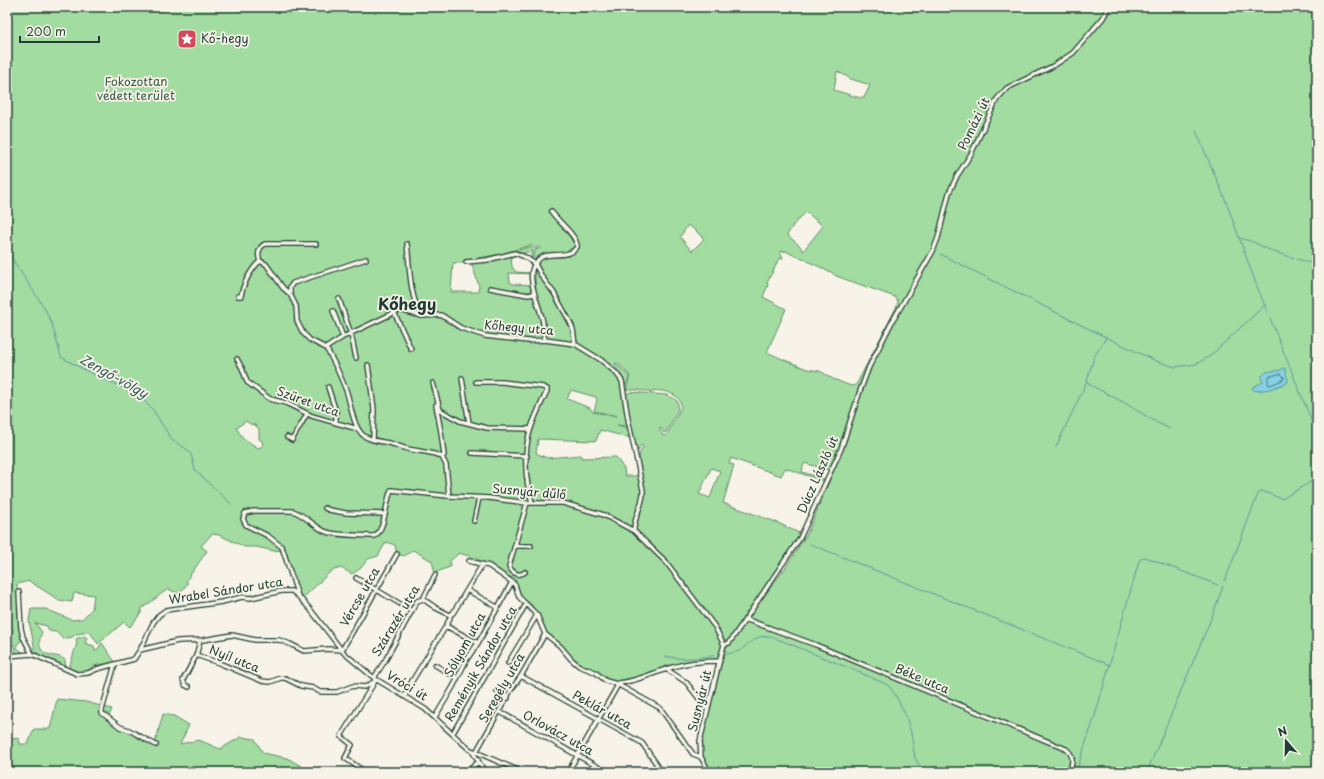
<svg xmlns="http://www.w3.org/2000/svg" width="1324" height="779" font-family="'Playpen Sans',sans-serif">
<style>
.green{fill:#a2dca1;stroke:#608c6a;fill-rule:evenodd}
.water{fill:#86d1e6;stroke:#5d969f}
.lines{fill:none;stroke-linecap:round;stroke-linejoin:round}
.shore{stroke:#48787b;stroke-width:1}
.stream{stroke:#5d969f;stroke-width:1}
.minor-casing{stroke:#1f3d34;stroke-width:6}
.minor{stroke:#f7f3e8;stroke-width:3.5}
.labels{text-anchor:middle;stroke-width:3.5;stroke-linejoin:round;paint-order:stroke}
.poi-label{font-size:12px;fill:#1f3d34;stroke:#f7f3e8;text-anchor:start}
.park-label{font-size:12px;fill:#395d4a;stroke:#f7f3e8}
.street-label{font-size:12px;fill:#1f3d34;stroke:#f7f3e8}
.water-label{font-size:13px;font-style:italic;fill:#345b58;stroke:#f7f3e8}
.district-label{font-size:16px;font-weight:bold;fill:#1f3d34;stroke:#f7f3e8}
</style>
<rect width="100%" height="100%" fill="#f7f3e8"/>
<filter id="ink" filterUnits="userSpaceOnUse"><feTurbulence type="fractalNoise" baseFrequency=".025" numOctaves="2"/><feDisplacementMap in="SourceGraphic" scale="8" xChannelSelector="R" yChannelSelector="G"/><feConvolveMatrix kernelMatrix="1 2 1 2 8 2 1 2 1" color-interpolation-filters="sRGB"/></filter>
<g filter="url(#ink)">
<path class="green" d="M 7,7 L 855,7 L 860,9 L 860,7 L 1317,7 L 1317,772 L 712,772 L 704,761 L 701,744 L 722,661 L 726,647 L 786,567 L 807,534 L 843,449 L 853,407 L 837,456 L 832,454 L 836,456 L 826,478 L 823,481 L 785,468 L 781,476 L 731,458 L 729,464 L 734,465 L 723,503 L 776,522 L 799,533 L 798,538 L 736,630 L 729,639 L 726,640 L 724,639 L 725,648 L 721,661 L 694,662 L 620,683 L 606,681 L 595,672 L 579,666 L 547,634 L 542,626 L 537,613 L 531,604 L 521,597 L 515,579 L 505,575 L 491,565 L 483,563 L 478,559 L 459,553 L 450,561 L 450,567 L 444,569 L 435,573 L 432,561 L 413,550 L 404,556 L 397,554 L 395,545 L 386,542 L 378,556 L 368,559 L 361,568 L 352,574 L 341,568 L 331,571 L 302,599 L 298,596 L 284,554 L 279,550 L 274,551 L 257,547 L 245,547 L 219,535 L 212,534 L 201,546 L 207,551 L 186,581 L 188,583 L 179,594 L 168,589 C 159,595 151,603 142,608 L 141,613 L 130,627 L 124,622 L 98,644 L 90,632 L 76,634 L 72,637 L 63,639 L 56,632 L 49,631 L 47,626 L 35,623 L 42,632 C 38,642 38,652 50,655 C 57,657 58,655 65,660 L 66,667 L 40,656 L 34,651 L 34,645 L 29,621 L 31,609 L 46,609 L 72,620 L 82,619 L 92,609 L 94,595 L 74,593 L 72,602 L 59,600 L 29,581 L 17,584 L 18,619 L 22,640 L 17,644 L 17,648 L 24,653 L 16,653 C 14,646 11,640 10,633 L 13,632 L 13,629 L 7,629 L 7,618 L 8,617 L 10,619 L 7,615 ZM 837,71 L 851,79 L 870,85 L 865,96 L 860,98 L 834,90 ZM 806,212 L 823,226 L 803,251 L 800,246 L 787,235 L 794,224 ZM 688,225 L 696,231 L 704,239 L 692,251 L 680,237 ZM 531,245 L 535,249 L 540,246 L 541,248 L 535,250 L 534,256 L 535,259 L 541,256 L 534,262 L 536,295 L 488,288 L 528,292 L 533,291 L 533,285 L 513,284 L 510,282 L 509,273 L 532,274 L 533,250 L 531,247 L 529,247 L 503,255 L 471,262 L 479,286 L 478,292 L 451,292 L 453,263 L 466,263 L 466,260 L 501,254 ZM 531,251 L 531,273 L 516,272 L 512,267 L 511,257 ZM 786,251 L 791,254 L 805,259 L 809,262 L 831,272 L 836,276 L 895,297 C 898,300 898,302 897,306 L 856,385 L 851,386 L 833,379 L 820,371 L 807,369 L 780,358 L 767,352 L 786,309 L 763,297 L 768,285 L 767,282 L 773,271 L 779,258 L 783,259 L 780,252 ZM 616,363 L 624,369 L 630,376 L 626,391 C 634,388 640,391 649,391 C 653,391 657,390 662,391 C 671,392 682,397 681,408 L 667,434 L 666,436 L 665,435 L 663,436 L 659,428 L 661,428 L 664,433 L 666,432 L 678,410 L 678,404 L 677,401 L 673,398 L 666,395 L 631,392 L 626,394 L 630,421 L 637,453 L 641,445 L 644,447 C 633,454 644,482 646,494 L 642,499 L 640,476 L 625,476 L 624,469 L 616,457 L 581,458 L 581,455 L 547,458 L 536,453 L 538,439 L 596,441 L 600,430 L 631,438 L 628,428 L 617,425 L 627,426 L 628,425 L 622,385 L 612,368 L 614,366 C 621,373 624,378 625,388 L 629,377 L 625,372 L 615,364 ZM 571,390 L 596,397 L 597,400 L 594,411 L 617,416 L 593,412 L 590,408 L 567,399 ZM 246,421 L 250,424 L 255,425 L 259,429 L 259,439 L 262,441 L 263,446 L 258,448 L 243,438 L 236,428 ZM 804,463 L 829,470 L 825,479 L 802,472 ZM 711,468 L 720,471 L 710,498 L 699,494 Z
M 84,636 L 87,638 L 85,643 L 94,646 L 95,651 L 97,650 L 102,643 L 115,662 L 93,666 L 89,670 L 82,672 L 75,672 L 69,668 L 77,643 L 76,640 L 77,638 L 80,638 Z
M 57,699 L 86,702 L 112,709 L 109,716 L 118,722 L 118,726 L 155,743 L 163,714 L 174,716 L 189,725 L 180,744 L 199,740 L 220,749 L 241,737 L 255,739 L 263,753 L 287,758 L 312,772 L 7,772 L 7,740 L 19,738 L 20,744 L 28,744 L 34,729 L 50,729 Z"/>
<path class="water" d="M 1283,368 L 1285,368 L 1288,381 L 1287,383 L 1270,389 L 1255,391 L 1252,388 L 1253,387 L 1263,382 L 1261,377 L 1266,372 L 1281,370 Z"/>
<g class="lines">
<path class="shore" d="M 1281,374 L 1284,377 L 1283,380 L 1270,385 L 1268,384 L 1268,377 Z"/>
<path class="stream" d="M 1196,131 L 1225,199 L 1256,284 L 1317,434
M 1240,238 L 1253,242 L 1274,252 L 1317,265
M 7,251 L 45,309 L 52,324 L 61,357 L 85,370 L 122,387 L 142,399 L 153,410 L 172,440 L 185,448 L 191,454 L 195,470 L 231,504
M 940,254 L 1095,332 L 1156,361 L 1175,367 L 1196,364 L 1210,356 L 1265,305
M 1087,381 L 1090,385 L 1123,402 L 1156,422 L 1170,429
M 1056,447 L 1087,381 L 1094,357 L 1106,338
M 810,544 L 1110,665
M 1225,581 L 1258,494 L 1262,491 L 1282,499 L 1317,478
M 723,655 L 740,651 L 749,643 L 759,637 L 770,636 L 859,672 L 888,685 L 896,696 L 906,716 L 911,733 L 915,758 L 919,765 L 926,772
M 665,656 C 685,661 699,657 720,655
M 1076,772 L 1095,716 L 1139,561 L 1142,558 L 1145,557 L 1218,585
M 1147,772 L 1213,614 L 1223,586"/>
<g class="minor-casing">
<path id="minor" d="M 551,211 C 557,221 578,236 577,247 C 569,259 551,252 542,257 C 539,258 537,262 535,264 L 542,277 L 554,293 L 570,322 L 573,329 L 575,344
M 407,244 C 410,267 409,297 422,316
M 260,261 C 257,254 259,247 265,244 L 316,244
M 466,262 L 487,260 L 515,253 L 525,257 L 535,264 C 525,275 539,305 542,318 C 544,325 543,333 545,340
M 490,288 L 528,295 L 534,294
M 290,294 L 290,287 L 293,283 L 366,259
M 238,296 L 241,296 C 243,284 251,269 260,261 L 266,264 L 283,288 L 290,294 L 296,306 L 297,321 L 303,333 L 310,340 L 326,348
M 339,299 L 351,334 L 356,358
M 333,311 L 343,337
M 394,312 L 411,349
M 326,348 L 343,337 L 400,310 L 422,316 L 441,315 L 461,328 L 485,336 L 528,341 L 545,340 L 575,344 L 601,360 L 616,373 L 622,381 L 628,419 L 643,490 C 644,505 633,517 634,531
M 326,348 C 334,361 340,375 346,390 C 351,403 353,433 368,438 C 375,441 382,442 389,443 C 397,445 404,449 413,450 C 423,452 433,452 442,457 L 446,465 L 449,496
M 237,359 L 242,368 L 247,382 L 270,399 L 286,403 L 312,416 L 358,429
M 368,365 L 374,409 L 373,440
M 462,378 L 469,423
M 476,382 L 502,382 L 543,387 L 547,389 L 547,391 C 541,404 535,416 531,428 C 523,451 525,480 532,502
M 433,383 L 440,410 L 460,421 L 487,428 L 530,429
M 328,387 L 336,412 L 336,423
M 436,405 L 441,432 L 444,455 L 442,457
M 287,437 L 292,440 L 307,414
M 472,453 L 527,456
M 325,508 L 329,510 L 346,513 L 385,514
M 474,521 L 479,498
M 515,546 L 531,546
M 469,561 L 489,566 L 512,582 L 515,585 L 519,597 L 537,615 L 545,634 L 560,646 L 571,659 L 579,666 L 595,672 L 606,681 L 617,684 L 660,708 L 693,754 L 701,757
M 525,572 C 519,577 512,573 509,566 L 527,503
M 356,578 L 409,609 L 411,613
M 467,590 L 497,607
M 19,592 L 21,628 L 23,637 L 32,654 L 77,674 L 88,673 L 97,669 L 134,659 L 140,650 L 153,623 L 159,615 L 166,610 L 222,602 L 242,597 L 250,598 L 282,591 L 292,591 L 298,596 L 310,609 L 344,653 L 374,678 L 425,709 L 469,749 L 522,772
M 298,596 L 282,547 L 268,536 L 246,525 L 243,519 L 245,513 L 254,511 L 293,511 C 303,514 314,526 324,531 C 334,536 362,535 374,536 C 385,532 386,501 391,490 L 448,496 L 489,498 L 527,503 L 563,503 L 604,515 L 634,531 L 666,562 L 715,627 L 724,645
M 423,599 L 436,608 L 450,615
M 450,615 L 453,613 L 482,565
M 745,619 L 816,645 L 1066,749 C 1075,756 1072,762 1070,772
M 446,626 L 478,643
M 724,645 L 729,643 L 734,636 L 800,538 L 841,449 L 860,391 L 869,367 L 892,322 L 933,251 L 938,238 L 949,193 L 957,176 L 971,154 L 997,99 L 1007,88 L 1053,66 L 1073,53 L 1103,18 L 1109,7
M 140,650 L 178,641 L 203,640 L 232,635 L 255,640 L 279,640 L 290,644 L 304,651 L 328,649 L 342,650 L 397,554
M 196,655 L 219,663 L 262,681 L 270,682 L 281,678 L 285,678 L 301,686 L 313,688 L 320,692 L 337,692 L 353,686 L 365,687 L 377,680
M 7,656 L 32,654
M 508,663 L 537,615
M 115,664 L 102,710 L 102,713 L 120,727 L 129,730 L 156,745
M 435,665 L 457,678
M 666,669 L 686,682 L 707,709
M 521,676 L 642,743 L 662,772
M 374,678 L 386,659 L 417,601 L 423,599 L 435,575
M 618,685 L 619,683 C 639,681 655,672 673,667 C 688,662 704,661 720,661
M 189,687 L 185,685 L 183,680 L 196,656 L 200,641
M 497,692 L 508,698
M 405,696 L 412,681 L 446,626 L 450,618 L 450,615
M 500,712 L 607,772
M 435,717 L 453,687 L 467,659 L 478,643 L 512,582
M 453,733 L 526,604
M 472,751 L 485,772
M 476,752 L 511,690 L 521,676 L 545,634
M 365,772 L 345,758 L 352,745 L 341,736 L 374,683
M 467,772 L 478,762 L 478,760
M 568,772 L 618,685
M 709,772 L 701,757 L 700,741 L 720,659 L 724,645"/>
</g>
<use href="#minor" class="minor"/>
</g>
</g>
<defs>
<g id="sight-square" transform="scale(1)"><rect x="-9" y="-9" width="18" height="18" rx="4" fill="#d1495b" stroke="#f7f3e8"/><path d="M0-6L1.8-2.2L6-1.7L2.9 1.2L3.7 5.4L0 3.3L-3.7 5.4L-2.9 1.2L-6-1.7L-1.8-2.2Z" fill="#fff"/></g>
</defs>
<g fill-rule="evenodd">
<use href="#sight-square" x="187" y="39"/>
</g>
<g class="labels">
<g class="poi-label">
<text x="201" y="43">Kő-hegy</text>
</g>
<g class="park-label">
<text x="136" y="86">Fokozottan<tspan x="136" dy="14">védett terület</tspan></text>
</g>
<g class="street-label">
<text transform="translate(974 124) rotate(-64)" y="4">Pomázi út</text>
<text transform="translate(519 328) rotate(5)" y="4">Kőhegy utca</text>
<text transform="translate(308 402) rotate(20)" y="4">Szüret utca</text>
<text transform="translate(818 475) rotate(-66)" y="4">Dúcz László út</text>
<text transform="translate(529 492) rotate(5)" y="4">Susnyár dűlő</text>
<text transform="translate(226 591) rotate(-9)" y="4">Wrabel Sándor utca</text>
<text transform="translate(360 597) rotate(-60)" y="4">Vércse utca</text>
<text transform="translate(396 621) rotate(-59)" y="4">Szárazér utca</text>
<text transform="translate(465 645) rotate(-61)" y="4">Sólyom utca</text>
<text transform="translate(234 659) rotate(22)" y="4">Nyíl utca</text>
<text transform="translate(481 664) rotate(-60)" y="4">Reményik Sándor utca</text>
<text transform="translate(922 679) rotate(23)" y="4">Béke utca</text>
<text transform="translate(407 686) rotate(31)" y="4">Vróci út</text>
<text transform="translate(502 688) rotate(-60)" y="4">Seregély utca</text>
<text transform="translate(700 701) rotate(-76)" y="4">Susnyár út</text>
<text transform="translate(602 710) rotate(29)" y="4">Peklár utca</text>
<text transform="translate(558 733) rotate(29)" y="4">Orlovácz utca</text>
</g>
<g class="water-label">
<text transform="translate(114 376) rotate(29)" y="5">Zengő-völgy</text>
</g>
<g class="district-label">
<text x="407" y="310">Kőhegy</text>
</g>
</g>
<rect width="1324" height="779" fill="none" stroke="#f7f3e8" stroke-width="24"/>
<rect x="12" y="12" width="1300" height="755" fill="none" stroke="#1f3d34" stroke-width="1.5" filter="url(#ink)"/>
<g transform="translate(1286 741) rotate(340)" stroke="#f7f3e8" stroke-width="3" paint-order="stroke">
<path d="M0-3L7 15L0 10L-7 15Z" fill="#1f3d34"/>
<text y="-6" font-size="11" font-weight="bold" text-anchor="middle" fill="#1f3d34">N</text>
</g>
<path d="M20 36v6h79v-6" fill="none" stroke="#1f3d34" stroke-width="2"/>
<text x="26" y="36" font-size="12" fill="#1f3d34" stroke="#f7f3e8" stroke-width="3" paint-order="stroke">200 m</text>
</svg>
